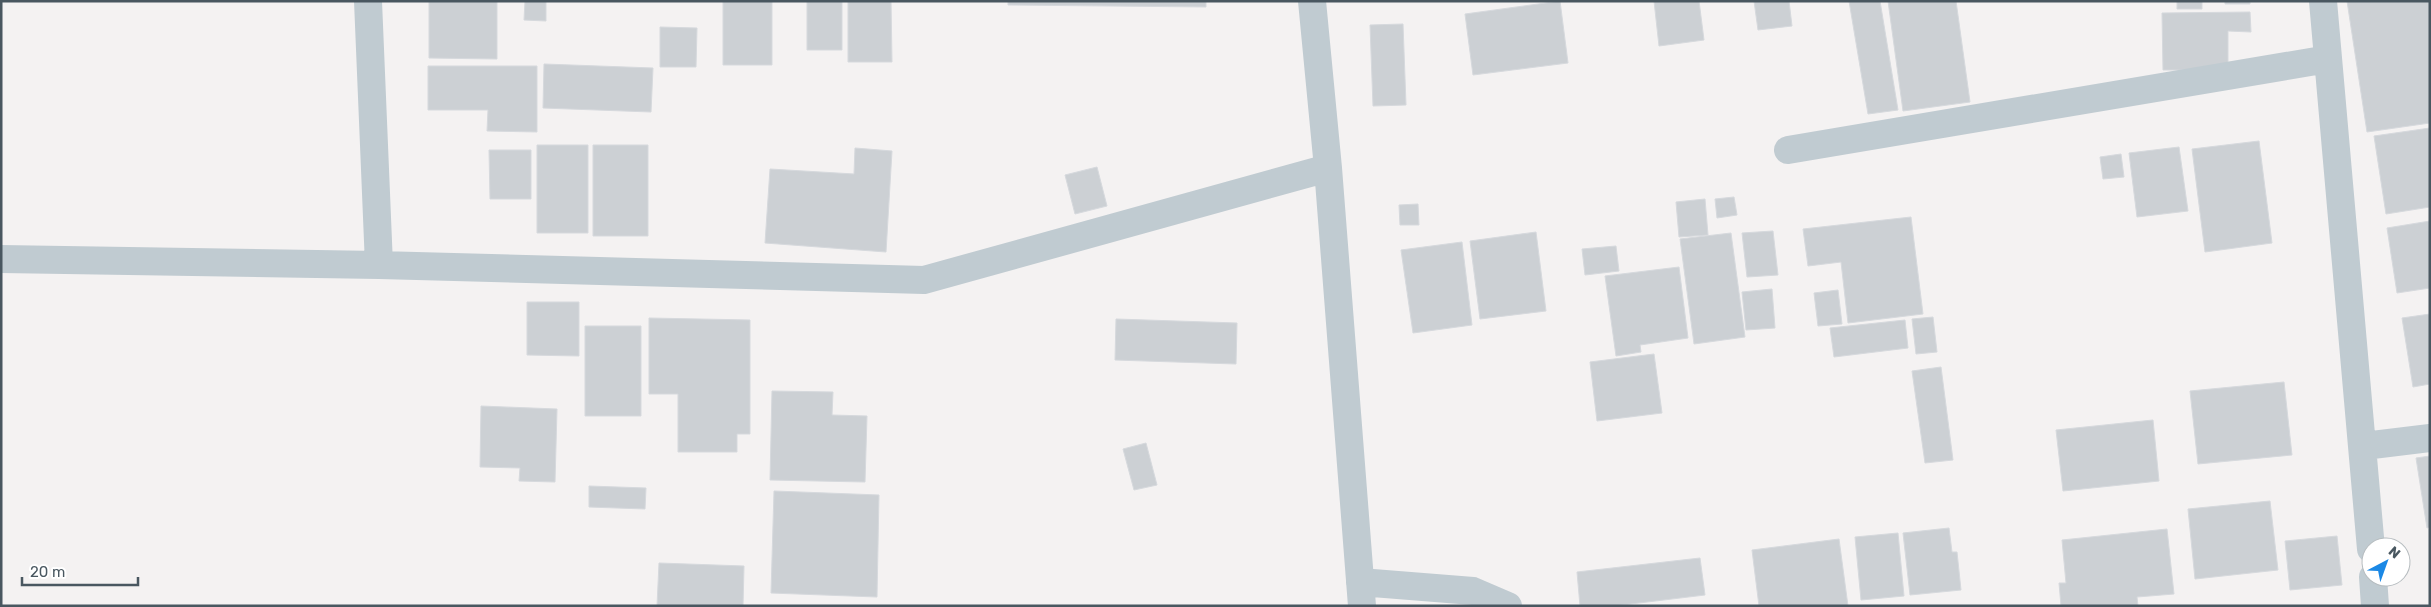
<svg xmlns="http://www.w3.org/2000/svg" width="2431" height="607" font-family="Rubik,sans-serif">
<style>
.building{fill:#ccd0d4;stroke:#d6d9dd}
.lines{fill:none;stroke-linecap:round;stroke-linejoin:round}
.minor{stroke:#c0cbd1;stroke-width:28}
</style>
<rect width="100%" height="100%" fill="#f4f2f2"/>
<path class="building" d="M 429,1 L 497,1 L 497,59 L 429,58 Z
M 525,1 L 546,1 L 546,21 L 524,20 Z
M 723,1 L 772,1 L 772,65 L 723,65 Z
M 807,1 L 842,1 L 842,50 L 807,50 Z
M 848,1 L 891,1 L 892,62 L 848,62 Z
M 1008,1 L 1206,1 L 1206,7 L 1008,5 Z
M 1560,1 L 1568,63 L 1473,75 L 1465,14 Z
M 1654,1 L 1699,1 L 1704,40 L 1659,46 Z
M 1754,1 L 1789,1 L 1792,26 L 1758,30 Z
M 1849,1 L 1880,1 L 1898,110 L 1868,114 Z
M 1888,1 L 1956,1 L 1970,102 L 1903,111 Z
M 2177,1 L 2202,1 L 2202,9 L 2177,9 Z
M 2225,1 L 2250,1 L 2250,4 L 2225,4 Z
M 2347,1 L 2430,1 L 2430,123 L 2367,132 Z
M 2250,12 L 2251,32 L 2228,31 L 2228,70 L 2163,70 L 2162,13 Z
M 1403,24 L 1406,105 L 1373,106 L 1370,25 Z
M 660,27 L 697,28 L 696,67 L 660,67 Z
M 544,64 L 653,68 L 651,112 L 543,108 Z
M 428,66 L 537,66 L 537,132 L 487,131 L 488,110 L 428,110 Z
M 2430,128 L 2430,207 L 2386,214 L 2374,136 Z
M 2259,141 L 2272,243 L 2205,252 L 2192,149 Z
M 537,145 L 588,145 L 588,233 L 537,233 Z
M 593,145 L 648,145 L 648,236 L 593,236 Z
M 2179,147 L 2188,211 L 2137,217 L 2129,153 Z
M 855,148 L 892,151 L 886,252 L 765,243 L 770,169 L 854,174 Z
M 489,150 L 531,150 L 531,199 L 490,199 Z
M 2121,154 L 2124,177 L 2103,179 L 2100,157 Z
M 1097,167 L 1107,206 L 1075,214 L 1065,175 Z
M 1734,197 L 1737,215 L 1717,218 L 1715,199 Z
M 1705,199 L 1708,235 L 1679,237 L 1676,202 Z
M 1418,204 L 1419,225 L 1400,225 L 1399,205 Z
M 1911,217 L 1923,314 L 1848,323 L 1841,262 L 1808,266 L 1803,229 Z
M 2430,221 L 2430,288 L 2397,293 L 2387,228 Z
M 1773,231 L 1778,275 L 1747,277 L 1742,233 Z
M 1536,232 L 1546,311 L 1480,319 L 1470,241 Z
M 1731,233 L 1745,337 L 1694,344 L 1680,239 Z
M 1462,242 L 1472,325 L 1413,333 L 1401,250 Z
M 1616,246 L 1619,271 L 1585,275 L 1582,249 Z
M 1679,267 L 1688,338 L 1640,345 L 1641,352 L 1616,356 L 1605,276 Z
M 1772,289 L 1775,328 L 1746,330 L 1742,292 Z
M 1838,290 L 1842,324 L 1818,326 L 1814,293 Z
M 527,302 L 579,302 L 579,356 L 527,355 Z
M 2430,314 L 2430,384 L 2413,387 L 2402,318 Z
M 1933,317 L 1937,352 L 1916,354 L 1912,319 Z
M 649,318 L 750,320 L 750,434 L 737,434 L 737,452 L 678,452 L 678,394 L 649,394 Z
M 1116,319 L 1237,323 L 1236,364 L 1115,360 Z
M 1905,320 L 1908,348 L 1834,357 L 1830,328 Z
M 585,326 L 641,326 L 641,416 L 585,416 Z
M 1654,354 L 1662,413 L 1597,421 L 1590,362 Z
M 1941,367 L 1953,460 L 1925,463 L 1912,371 Z
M 2284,382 L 2292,455 L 2198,464 L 2190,391 Z
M 772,391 L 833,392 L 832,415 L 867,416 L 865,482 L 770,480 Z
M 481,406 L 557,409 L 555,482 L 519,481 L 520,468 L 480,467 Z
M 2153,420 L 2159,481 L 2063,491 L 2056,430 Z
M 1146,443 L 1157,485 L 1134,490 L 1123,449 Z
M 2430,456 L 2430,527 L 2427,528 L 2416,458 Z
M 589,486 L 646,488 L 645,509 L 589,507 Z
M 774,491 L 879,495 L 877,597 L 771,593 Z
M 2270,501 L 2278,570 L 2195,579 L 2188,509 Z
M 1949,528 L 1952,552 L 1957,552 L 1961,590 L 1910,595 L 1903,533 Z
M 2167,529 L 2174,594 L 2137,597 L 2138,606 L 2061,606 L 2059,583 L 2066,583 L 2062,540 Z
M 1898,533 L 1904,596 L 1861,600 L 1855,537 Z
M 2337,536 L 2342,585 L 2290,590 L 2285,541 Z
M 1839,539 L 1848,606 L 1759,606 L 1752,550 Z
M 1700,558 L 1705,595 L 1614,606 L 1580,606 L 1577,572 Z
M 659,563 L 744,566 L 743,606 L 657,606 Z"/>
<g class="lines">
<path class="minor" d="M 368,1 L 379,265
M 1312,1 L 1328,168 L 1362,606
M 2323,1 L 2371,549
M 1788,150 L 2328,59
M 1,259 L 379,265 L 924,280 L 1328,168
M 2364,446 L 2430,438
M 2373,577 L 2375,606
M 1360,582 L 1473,591 L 1508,606"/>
</g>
<rect width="2431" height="607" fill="none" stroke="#495760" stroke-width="5"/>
<g transform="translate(2386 562) rotate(41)"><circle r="24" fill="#ffffff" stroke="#b6bcbf"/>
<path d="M0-4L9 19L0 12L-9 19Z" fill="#1b88e5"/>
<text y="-8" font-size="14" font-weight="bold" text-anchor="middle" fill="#495760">N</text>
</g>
<path d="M22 577v8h116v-8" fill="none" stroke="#495760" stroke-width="2.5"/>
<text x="30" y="577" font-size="15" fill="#495760" stroke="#ffffff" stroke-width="4" paint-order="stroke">20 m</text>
</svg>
